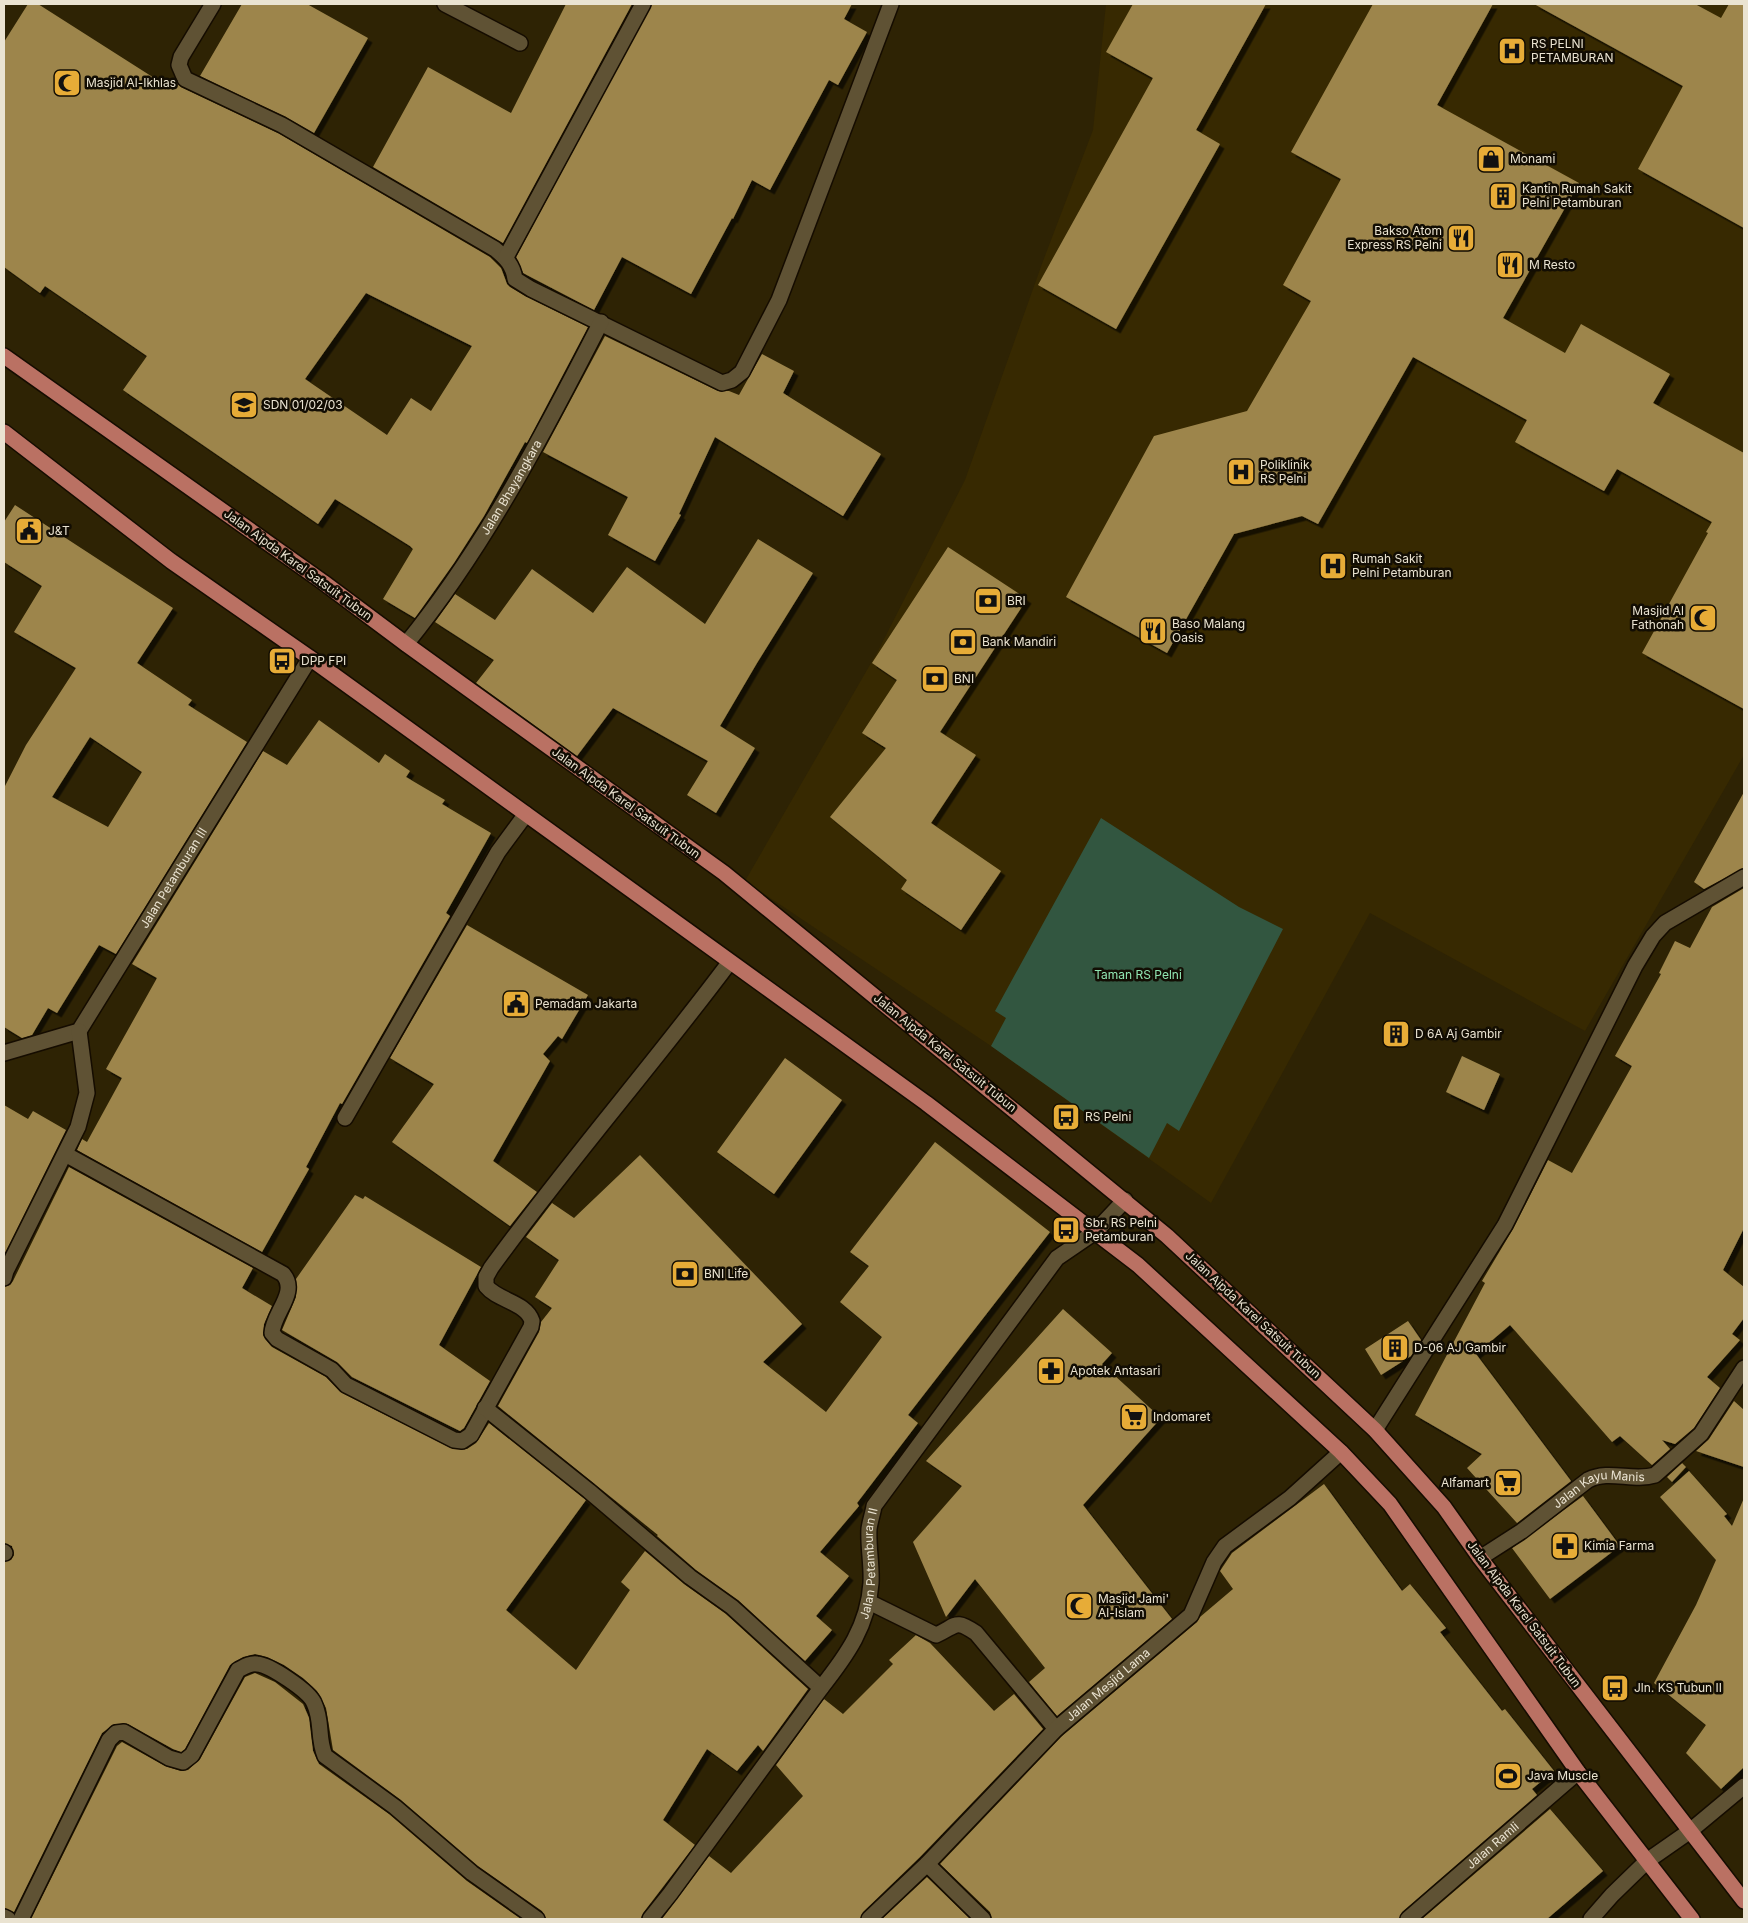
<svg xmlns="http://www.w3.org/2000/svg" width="1748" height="1923" font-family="Inter,sans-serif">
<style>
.built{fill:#372901}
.green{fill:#325640}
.building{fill:#9d854c;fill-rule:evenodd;filter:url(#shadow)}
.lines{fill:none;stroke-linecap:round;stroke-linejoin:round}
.minor-casing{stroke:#150c00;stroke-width:18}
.major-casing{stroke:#150c00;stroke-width:18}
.minor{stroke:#5f5234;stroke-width:15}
.major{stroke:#ba7163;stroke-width:15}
.labels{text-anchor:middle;stroke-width:5;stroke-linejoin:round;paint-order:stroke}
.poi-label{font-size:12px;fill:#eae3d1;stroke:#120d03;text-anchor:start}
.street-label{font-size:12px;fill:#eae3d1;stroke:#120d03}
.park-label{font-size:12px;fill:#90e5b1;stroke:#120d03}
</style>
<defs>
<filter id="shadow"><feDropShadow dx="4.5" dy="4.5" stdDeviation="0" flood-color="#0009"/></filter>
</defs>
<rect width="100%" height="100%" fill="#2e2304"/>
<path class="built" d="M 1106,4 L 1744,4 L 1744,755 L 1585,1031 L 1370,913 L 1211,1203 L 991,1046 L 745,881 L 878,651 L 965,480 L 1043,261 L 1093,130 Z"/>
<path class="green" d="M 1101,818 L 1239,907 L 1283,929 L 1179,1131 L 1167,1123 L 1149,1158 L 991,1046 L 1006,1018 L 995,1011 Z"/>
<path class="building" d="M 28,4 L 38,4 L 173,90 L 177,83 L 181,87 L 278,133 L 490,257 L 501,268 L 507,284 L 510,287 L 527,297 L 588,327 L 527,443 L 525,442 L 484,516 L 454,563 L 415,618 L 383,599 L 413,549 L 410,546 L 335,499 L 318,524 L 123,390 L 147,356 L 45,286 L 40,293 L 4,267 L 4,42 ZM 366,293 L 472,346 L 431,411 L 411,398 L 387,435 L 305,379 Z
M 242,4 L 307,4 L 368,38 L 314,133 L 286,117 L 200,76 Z
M 566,4 L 632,4 L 503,243 L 373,167 L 428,67 L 511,113 Z
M 652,4 L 852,4 L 844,19 L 867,32 L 838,85 L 829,80 L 770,190 L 752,180 L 733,219 L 732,218 L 691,294 L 622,257 L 594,310 L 523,273 L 516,257 Z
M 1133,4 L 1266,4 L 1196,130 L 1220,144 L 1116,329 L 1038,285 L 1153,78 L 1106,52 Z
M 1373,4 L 1493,4 L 1437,105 L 1579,183 L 1503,318 L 1565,353 L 1581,324 L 1670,374 L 1653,403 L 1744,453 L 1744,709 L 1642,653 L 1708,533 L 1706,532 L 1712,522 L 1617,469 L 1604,491 L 1515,442 L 1527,420 L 1413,357 L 1318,524 L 1302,516 L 1234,534 L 1167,653 L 1066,597 L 1154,436 L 1247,411 L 1311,301 L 1283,285 L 1341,179 L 1291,152 Z
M 1534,4 L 1695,4 L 1721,18 L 1729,4 L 1744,4 L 1744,228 L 1638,169 L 1683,86 Z
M 605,336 L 718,391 L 729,391 L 739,395 L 762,354 L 794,371 L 783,393 L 881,454 L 843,516 L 715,437 L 679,514 L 681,515 L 655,561 L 608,535 L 628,497 L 543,452 Z
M 15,505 L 173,608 L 137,663 L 192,700 L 188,705 L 247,742 L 116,954 L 99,945 L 57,1013 L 48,1008 L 32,1035 L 22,1038 L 4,1027 L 4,788 L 26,745 L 76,668 L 14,632 L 42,586 L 4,562 L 4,522 ZM 90,737 L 142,772 L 108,827 L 52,797 Z
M 758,539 L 813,573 L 757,663 L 720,726 L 755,748 L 716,813 L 687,795 L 708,761 L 613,708 L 577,756 L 476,683 L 494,660 L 435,622 L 455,594 L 495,620 L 532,569 L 593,613 L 627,567 L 705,624 Z
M 948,547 L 1027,599 L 940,732 L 976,755 L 931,823 L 1001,871 L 961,930 L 901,889 L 907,880 L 830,817 L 886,748 L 862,733 L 897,680 L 872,663 Z
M 319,720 L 379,763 L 385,754 L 410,771 L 406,777 L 445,800 L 442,804 L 491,833 L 446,913 L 450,916 L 342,1104 L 340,1103 L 306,1167 L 309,1169 L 262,1252 L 77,1150 L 82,1139 L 87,1142 L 122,1078 L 106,1069 L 157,978 L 132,964 L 263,751 L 287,765 Z
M 1744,792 L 1744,868 L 1704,889 L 1694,882 Z
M 1744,888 L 1744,1228 L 1723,1270 L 1744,1287 L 1744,1318 L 1732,1334 L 1740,1340 L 1707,1377 L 1720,1388 L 1694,1428 L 1675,1444 L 1662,1440 L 1670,1449 L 1652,1465 L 1620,1436 L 1612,1442 L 1510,1325 L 1476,1354 L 1571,1481 L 1517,1523 L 1467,1468 L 1482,1454 L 1415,1415 L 1485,1283 L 1482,1281 L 1513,1229 L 1548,1160 L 1572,1173 L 1632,1066 L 1615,1056 L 1661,974 L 1659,973 L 1675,941 L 1690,948 L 1712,907 Z
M 467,925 L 588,995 L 562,1039 L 558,1036 L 543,1054 L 550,1061 L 493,1161 L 537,1192 L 510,1226 L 392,1142 L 434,1084 L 390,1058 Z
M 1462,1056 L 1500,1074 L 1484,1110 L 1446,1092 Z
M 785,1058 L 842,1100 L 774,1194 L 717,1152 Z
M 4,1105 L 28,1119 L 33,1111 L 66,1130 L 4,1255 Z
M 935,1142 L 1050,1232 L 908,1415 L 918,1423 L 857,1503 L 859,1506 L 820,1552 L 849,1576 L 816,1616 L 832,1630 L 805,1661 L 738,1600 L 696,1570 L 657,1536 L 658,1535 L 498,1406 L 539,1332 L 541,1322 L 552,1308 L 535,1297 L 559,1260 L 526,1237 L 552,1203 L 574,1218 L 640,1155 L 802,1324 L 763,1362 L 826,1412 L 882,1337 L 840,1302 L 869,1266 L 850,1252 Z
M 69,1167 L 253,1268 L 242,1288 L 272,1306 L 264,1324 L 263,1335 L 265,1339 L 272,1347 L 326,1377 L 342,1393 L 453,1449 L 467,1449 L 476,1443 L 489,1423 L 586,1500 L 506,1610 L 576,1670 L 630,1590 L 621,1582 L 645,1551 L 684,1584 L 726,1614 L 808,1689 L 763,1751 L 758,1745 L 737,1771 L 707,1749 L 663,1820 L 695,1845 L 643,1913 L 641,1919 L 546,1919 L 542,1911 L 478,1866 L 401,1800 L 333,1750 L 326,1708 L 317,1691 L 303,1678 L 284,1665 L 267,1657 L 255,1654 L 243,1657 L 230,1665 L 185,1749 L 181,1752 L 173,1749 L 128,1724 L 114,1724 L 102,1733 L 14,1912 L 4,1908 L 4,1562 L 11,1560 L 14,1555 L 12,1546 L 4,1543 L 4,1287 L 10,1285 L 13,1281 Z
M 355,1195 L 363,1199 L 365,1196 L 481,1267 L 439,1345 L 490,1381 L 464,1428 L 460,1431 L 352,1377 L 337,1362 L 282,1330 L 296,1297 L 296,1279 Z
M 1063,1309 L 1112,1353 L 1102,1364 L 1161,1418 L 1083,1505 L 1172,1619 L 1057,1716 L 1029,1682 L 1045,1668 L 975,1579 L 946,1617 L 913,1542 L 962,1486 L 926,1461 Z
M 1408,1321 L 1421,1340 L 1411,1356 L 1381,1375 L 1365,1349 Z
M 1734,1401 L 1744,1410 L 1744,1467 L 1696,1451 L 1709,1439 Z
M 1682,1463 L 1686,1467 L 1672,1482 L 1667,1477 Z
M 1689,1471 L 1727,1514 L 1724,1516 L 1732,1526 L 1744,1498 L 1744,1767 L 1721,1789 L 1686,1753 L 1706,1725 L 1654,1683 L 1696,1605 L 1716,1560 L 1660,1497 Z
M 1324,1484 L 1402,1591 L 1410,1584 L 1446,1628 L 1440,1632 L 1502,1711 L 1505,1709 L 1554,1771 L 1532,1789 L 1537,1795 L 1402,1912 L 1399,1919 L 992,1919 L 990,1912 L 940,1864 L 1062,1736 L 1197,1622 L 1200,1617 L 1233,1589 L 1220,1571 L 1232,1553 Z
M 1583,1496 L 1620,1546 L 1550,1599 L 1512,1548 Z
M 916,1635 L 930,1643 L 994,1711 L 1014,1694 L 1043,1729 L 920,1857 L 863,1912 L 860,1919 L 662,1919 L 709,1856 L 731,1873 L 803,1796 L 776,1765 L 824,1699 L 843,1714 L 893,1664 L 889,1660 Z
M 255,1673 L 275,1682 L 303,1704 L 309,1718 L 313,1751 L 319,1764 L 389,1814 L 467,1881 L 521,1919 L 31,1919 L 117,1746 L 122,1742 L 165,1766 L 181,1771 L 188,1770 L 200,1759 L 245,1677 Z
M 1550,1809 L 1603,1871 L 1547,1919 L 1422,1919 Z
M 927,1877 L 970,1919 L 882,1919 Z"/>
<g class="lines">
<g class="minor-casing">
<g id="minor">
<path d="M 213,4 L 181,57 L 179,65 L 185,79 L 282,125 L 495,249 C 506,258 513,265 515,279 L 531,289 L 722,383 L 732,380 L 742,372 L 779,300 L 891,4"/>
<path d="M 445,4 L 520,43"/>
<path d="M 506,257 L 643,4"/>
<path id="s1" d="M 406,644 C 485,547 544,433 601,322"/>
<path id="s2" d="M 4,1053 L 79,1031 L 310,658"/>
<path d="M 345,1118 L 498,852 L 526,814"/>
<path d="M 65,1154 L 283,1274 C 299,1292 273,1313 272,1333 L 277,1339 L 332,1370 L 346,1385 L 354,1389 L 454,1440 L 462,1441 L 471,1435 L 531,1327 L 532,1321 C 526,1302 498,1301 486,1286 L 486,1277 L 491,1268 C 567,1163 652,1066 729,963"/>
<path d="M 4,1278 L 6,1271 L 78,1127 L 87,1093 L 79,1031"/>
<path d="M 485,1408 L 589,1491 L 690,1577 L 732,1607 L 821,1688"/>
<path d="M 1375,1430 L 1505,1225 L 1635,966 L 1653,936 L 1665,923 L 1744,877"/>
<path d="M 4,1552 L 5,1553"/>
<path id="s3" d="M 1480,1558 L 1522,1531 L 1588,1480 C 1609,1469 1633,1482 1655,1475 L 1701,1434 L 1744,1368"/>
<path d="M 869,1602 L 936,1635 C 957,1626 954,1618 976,1633 L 1056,1729"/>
<path d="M 927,1864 L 983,1919"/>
<path d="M 4,1917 L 8,1919"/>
<path d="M 21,1919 L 109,1740 L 116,1733 L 124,1732 L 169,1758 L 183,1762 L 192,1755 L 238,1670 C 244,1667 250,1663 257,1664 C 270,1665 309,1691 314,1703 C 323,1722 317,1737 325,1756 L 395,1807 L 472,1873 L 537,1919"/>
<path id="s4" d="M 650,1919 L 670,1894 L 821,1688 C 847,1655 868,1626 871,1583 C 872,1565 868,1547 869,1529 C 870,1521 873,1513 874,1506 L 1057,1258 L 1095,1232 L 1125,1200"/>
<path id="s5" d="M 869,1919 L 927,1864 L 1056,1729 L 1191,1615 L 1214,1562 L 1225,1546 L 1290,1498 L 1341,1452"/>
<path id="s6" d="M 1408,1919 L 1578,1772"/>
<path d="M 1591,1919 L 1612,1895 L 1647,1861 L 1690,1831 L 1744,1786"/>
</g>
</g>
<g class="major-casing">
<path id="major" d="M 4,356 L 323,582 L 406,644 L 724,873 L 1167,1236 L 1375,1430 L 1444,1507 L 1480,1558 L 1744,1901
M 4,432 L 171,561 L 310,658 L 926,1103 L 1138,1265 L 1341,1452 L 1390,1504 L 1578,1772 L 1692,1919"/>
</g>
<use href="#minor" class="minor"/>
<use href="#major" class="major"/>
</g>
<defs>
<g id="hospital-square" transform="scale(1.4375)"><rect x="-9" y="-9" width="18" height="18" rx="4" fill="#e7ac37" stroke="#120d03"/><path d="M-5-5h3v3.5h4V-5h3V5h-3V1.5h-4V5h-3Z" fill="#111"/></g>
<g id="mosque-square" transform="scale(1.4375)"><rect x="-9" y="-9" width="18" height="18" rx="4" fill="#e7ac37" stroke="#120d03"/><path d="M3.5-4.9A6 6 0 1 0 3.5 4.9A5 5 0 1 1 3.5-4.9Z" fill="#111"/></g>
<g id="shop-square" transform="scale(1.4375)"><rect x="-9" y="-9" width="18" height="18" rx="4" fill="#e7ac37" stroke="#120d03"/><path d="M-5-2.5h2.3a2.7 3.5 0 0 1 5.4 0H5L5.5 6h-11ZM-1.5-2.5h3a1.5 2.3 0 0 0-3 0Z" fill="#111"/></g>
<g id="building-square" transform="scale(1.4375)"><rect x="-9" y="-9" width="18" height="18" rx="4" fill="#e7ac37" stroke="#120d03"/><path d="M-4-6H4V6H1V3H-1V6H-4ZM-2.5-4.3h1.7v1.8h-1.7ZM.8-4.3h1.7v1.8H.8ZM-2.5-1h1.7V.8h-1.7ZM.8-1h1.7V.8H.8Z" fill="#111"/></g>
<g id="restaurant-square" transform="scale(1.4375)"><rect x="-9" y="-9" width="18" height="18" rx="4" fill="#e7ac37" stroke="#120d03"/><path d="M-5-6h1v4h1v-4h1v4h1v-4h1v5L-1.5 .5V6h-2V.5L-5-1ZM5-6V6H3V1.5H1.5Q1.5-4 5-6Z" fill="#111"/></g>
<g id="school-square" transform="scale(1.4375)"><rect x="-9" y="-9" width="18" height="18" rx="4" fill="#e7ac37" stroke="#120d03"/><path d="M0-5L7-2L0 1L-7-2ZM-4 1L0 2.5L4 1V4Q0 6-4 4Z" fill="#111"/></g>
<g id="civic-square" transform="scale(1.4375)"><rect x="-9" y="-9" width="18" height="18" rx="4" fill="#e7ac37" stroke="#120d03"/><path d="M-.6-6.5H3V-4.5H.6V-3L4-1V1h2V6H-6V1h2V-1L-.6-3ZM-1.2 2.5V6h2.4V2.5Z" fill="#111"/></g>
<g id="bank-square" transform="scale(1.4375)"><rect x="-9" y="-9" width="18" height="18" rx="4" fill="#e7ac37" stroke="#120d03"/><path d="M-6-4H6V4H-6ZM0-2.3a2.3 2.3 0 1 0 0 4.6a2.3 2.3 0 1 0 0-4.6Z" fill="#111"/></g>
<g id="bus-square" transform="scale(1.4375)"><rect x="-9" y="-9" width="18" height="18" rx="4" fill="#e7ac37" stroke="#120d03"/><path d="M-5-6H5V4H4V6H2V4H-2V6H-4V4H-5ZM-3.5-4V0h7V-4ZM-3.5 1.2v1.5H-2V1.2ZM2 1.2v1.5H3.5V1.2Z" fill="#111"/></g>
<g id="pharmacy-square" transform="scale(1.4375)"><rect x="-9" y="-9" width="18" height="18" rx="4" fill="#e7ac37" stroke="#120d03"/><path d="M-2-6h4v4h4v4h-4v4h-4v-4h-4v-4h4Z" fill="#111"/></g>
<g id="supermarket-square" transform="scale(1.4375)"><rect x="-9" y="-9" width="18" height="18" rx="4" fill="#e7ac37" stroke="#120d03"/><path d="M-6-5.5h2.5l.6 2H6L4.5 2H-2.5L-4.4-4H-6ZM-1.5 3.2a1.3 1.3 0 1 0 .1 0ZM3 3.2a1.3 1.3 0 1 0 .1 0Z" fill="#111"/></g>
<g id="stadium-square" transform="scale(1.4375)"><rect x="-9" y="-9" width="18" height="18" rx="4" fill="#e7ac37" stroke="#120d03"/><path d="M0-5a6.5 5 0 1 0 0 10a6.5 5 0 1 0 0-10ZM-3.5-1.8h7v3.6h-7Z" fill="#111"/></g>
</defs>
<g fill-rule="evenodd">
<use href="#hospital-square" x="1512" y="51"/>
<use href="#mosque-square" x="67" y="83"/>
<use href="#shop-square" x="1491" y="159"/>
<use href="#building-square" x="1503" y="196"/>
<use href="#restaurant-square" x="1461" y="238"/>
<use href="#restaurant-square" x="1510" y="265"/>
<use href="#school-square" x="244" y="405"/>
<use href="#hospital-square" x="1241" y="472"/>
<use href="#civic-square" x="29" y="531"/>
<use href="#hospital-square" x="1333" y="566"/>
<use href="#bank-square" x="988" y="601"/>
<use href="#mosque-square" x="1703" y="618"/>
<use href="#restaurant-square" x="1153" y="631"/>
<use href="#bank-square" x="963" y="642"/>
<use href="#bus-square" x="282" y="661"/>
<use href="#bank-square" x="935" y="679"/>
<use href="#civic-square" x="516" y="1004"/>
<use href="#building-square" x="1396" y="1034"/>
<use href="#bus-square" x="1066" y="1117"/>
<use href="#bus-square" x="1066" y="1230"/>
<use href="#bank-square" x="685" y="1274"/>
<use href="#building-square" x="1395" y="1348"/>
<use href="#pharmacy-square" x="1051" y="1371"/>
<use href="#supermarket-square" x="1134" y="1417"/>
<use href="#supermarket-square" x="1508" y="1483"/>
<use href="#pharmacy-square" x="1565" y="1546"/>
<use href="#mosque-square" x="1079" y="1606"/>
<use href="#bus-square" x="1615" y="1688"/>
<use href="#stadium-square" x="1508" y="1776"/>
</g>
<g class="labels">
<g class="poi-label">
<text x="1531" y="48">RS PELNI<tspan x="1531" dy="14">PETAMBURAN</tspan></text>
<text x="86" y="87">Masjid Al-Ikhlas</text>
<text x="1510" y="163">Monami</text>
<text x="1522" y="193">Kantin Rumah Sakit<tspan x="1522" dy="14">Pelni Petamburan</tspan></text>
<text x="1442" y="235" text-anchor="end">Bakso Atom<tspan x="1442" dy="14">Express RS Pelni</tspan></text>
<text x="1529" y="269">M Resto</text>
<text x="263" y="409">SDN 01/02/03</text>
<text x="1260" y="469">Poliklinik<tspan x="1260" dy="14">RS Pelni</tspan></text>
<text x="48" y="535">J&amp;T</text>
<text x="1352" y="563">Rumah Sakit<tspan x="1352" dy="14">Pelni Petamburan</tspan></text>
<text x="1007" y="605">BRI</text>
<text x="1684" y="615" text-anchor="end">Masjid Al<tspan x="1684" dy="14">Fathonah</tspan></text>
<text x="1172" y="628">Baso Malang<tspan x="1172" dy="14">Oasis</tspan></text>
<text x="982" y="646">Bank Mandiri</text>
<text x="301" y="665">DPP FPI</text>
<text x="954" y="683">BNI</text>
<text x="535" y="1008">Pemadam Jakarta</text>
<text x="1415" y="1038">D 6A Aj Gambir</text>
<text x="1085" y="1121">RS Pelni</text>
<text x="1085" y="1227">Sbr. RS Pelni<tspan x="1085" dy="14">Petamburan</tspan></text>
<text x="704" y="1278">BNI Life</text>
<text x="1414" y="1352">D-06 AJ Gambir</text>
<text x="1070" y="1375">Apotek Antasari</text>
<text x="1153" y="1421">Indomaret</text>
<text x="1489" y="1487" text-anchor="end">Alfamart</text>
<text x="1584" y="1550">Kimia Farma</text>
<text x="1098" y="1603">Masjid Jami'<tspan x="1098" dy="14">Al-Islam</tspan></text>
<text x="1634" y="1692">Jln. KS Tubun II</text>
<text x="1527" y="1780">Java Muscle</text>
</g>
<g class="street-label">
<text dy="4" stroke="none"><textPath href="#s1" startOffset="189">Jalan Bhayangkara</textPath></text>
<text transform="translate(298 565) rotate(36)" y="4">Jalan Aipda Karel Satsuit Tubun</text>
<text transform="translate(626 803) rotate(36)" y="4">Jalan Aipda Karel Satsuit Tubun</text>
<text dy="4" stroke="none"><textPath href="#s2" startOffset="258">Jalan Petamburan III</textPath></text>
<text transform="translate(945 1053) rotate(39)" y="4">Jalan Aipda Karel Satsuit Tubun</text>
<text transform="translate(1253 1315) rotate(43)" y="4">Jalan Aipda Karel Satsuit Tubun</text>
<text dy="4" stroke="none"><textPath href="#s3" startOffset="141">Jalan Kayu Manis</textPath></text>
<text dy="4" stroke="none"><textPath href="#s4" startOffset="425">Jalan Petamburan II</textPath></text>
<text transform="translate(1524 1614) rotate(53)" y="4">Jalan Aipda Karel Satsuit Tubun</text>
<text dy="4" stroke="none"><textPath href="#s5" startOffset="335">Jalan Mesjid Lama</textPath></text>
<text dy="4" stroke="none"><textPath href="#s6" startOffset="112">Jalan Ramli</textPath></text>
</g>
<g class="park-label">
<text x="1138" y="979">Taman RS Pelni</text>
</g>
</g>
<rect width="1748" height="1923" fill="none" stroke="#eae3d1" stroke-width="10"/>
</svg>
